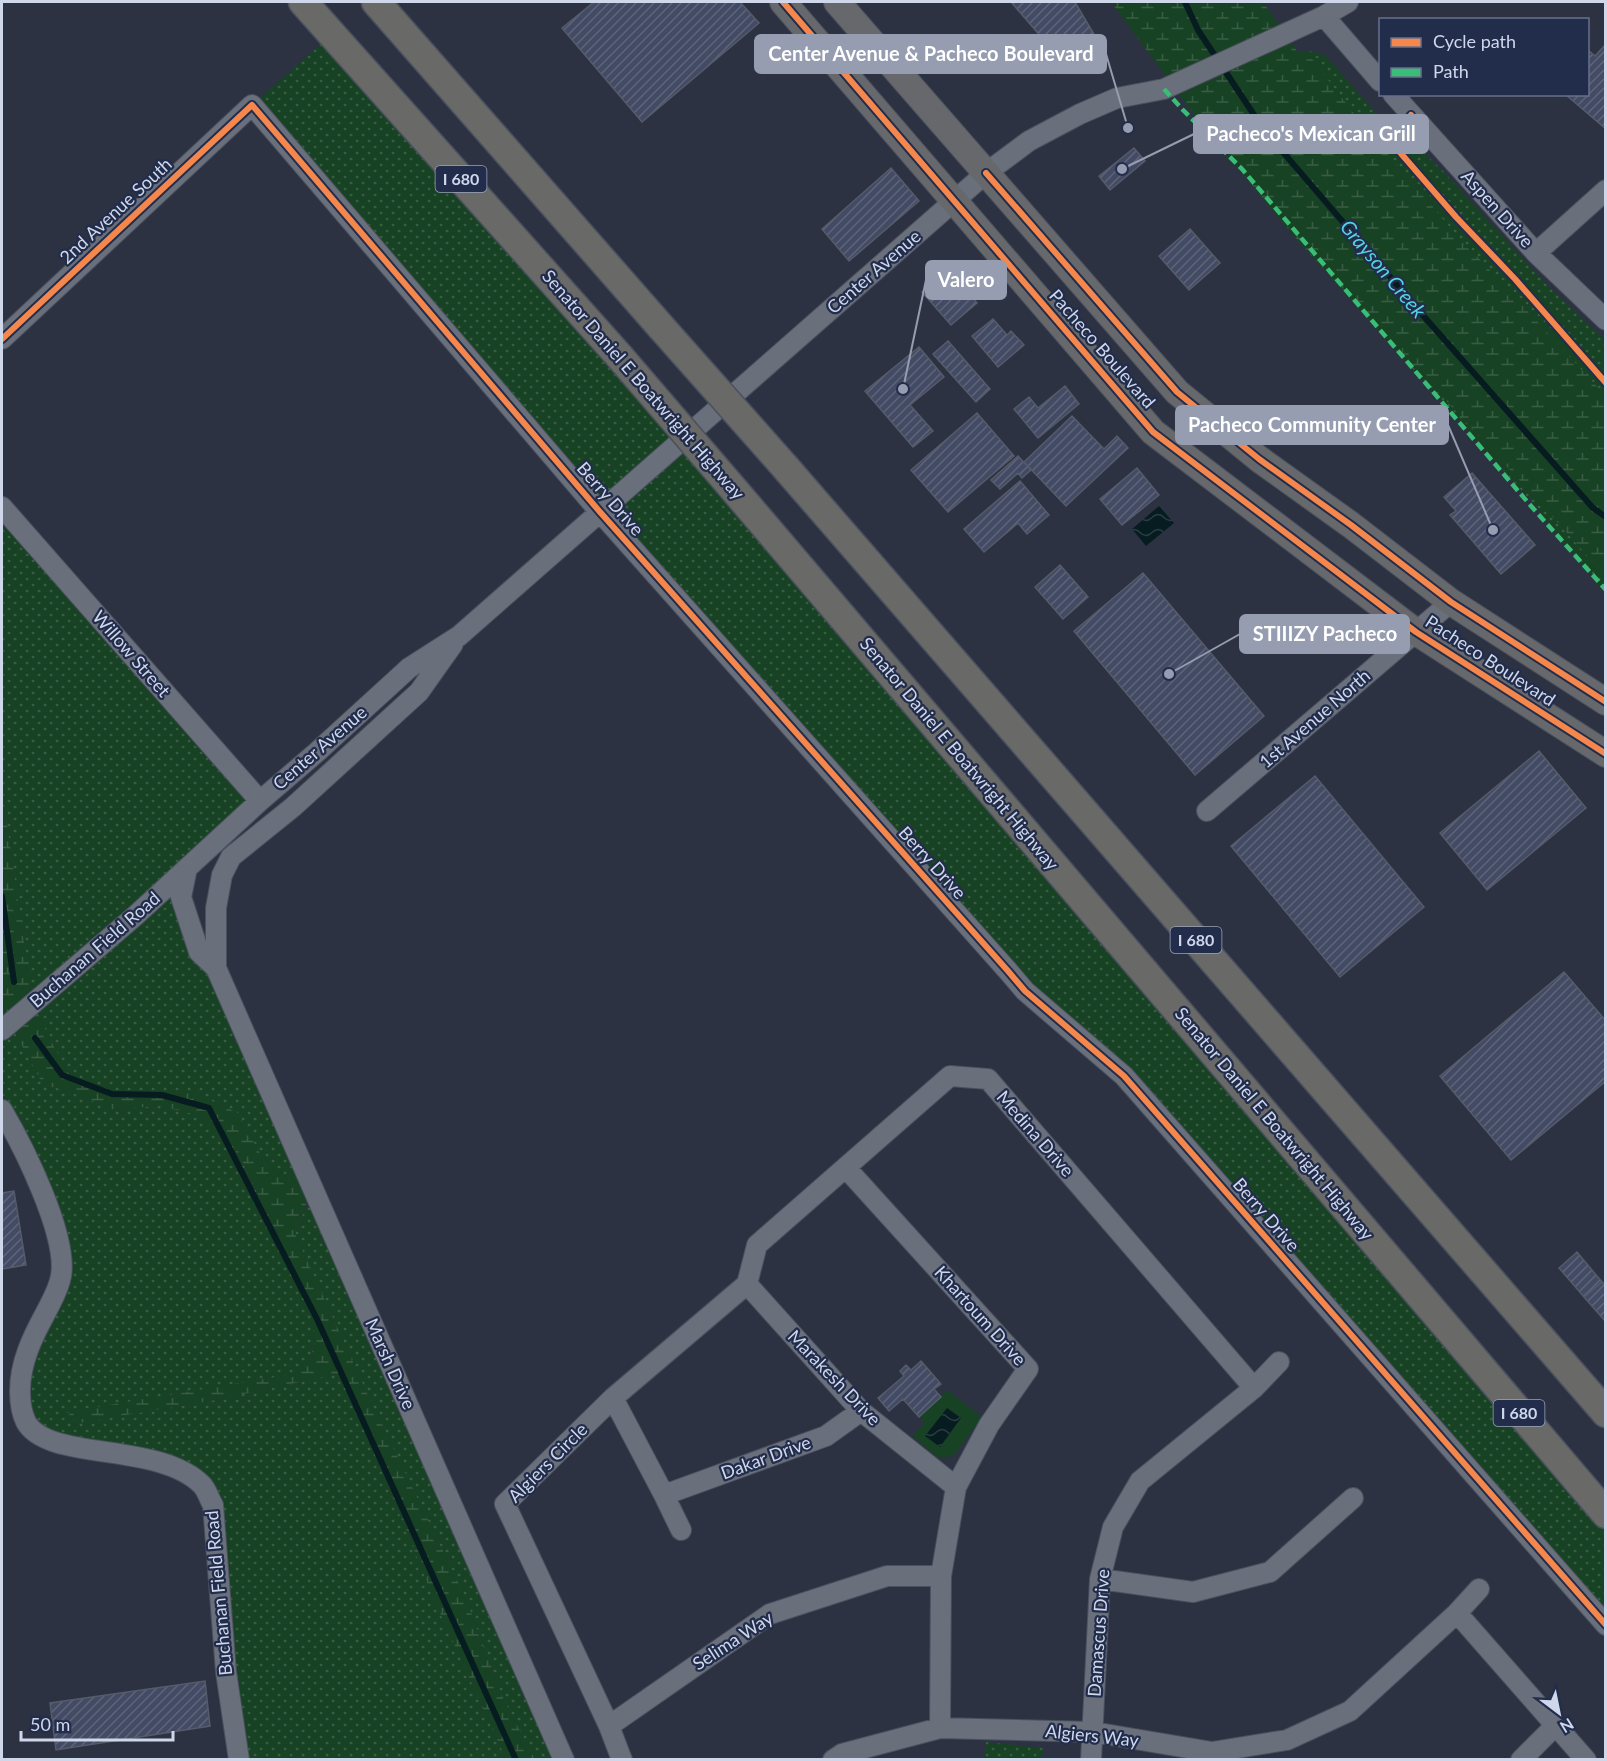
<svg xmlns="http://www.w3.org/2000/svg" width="1607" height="1761" font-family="Lato,sans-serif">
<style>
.green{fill:url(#green-dots)}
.wetland{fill:url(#wetland-marsh)}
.pitch{fill:#184224}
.water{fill:url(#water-waves)}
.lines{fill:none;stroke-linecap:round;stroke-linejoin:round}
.stream{stroke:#061c20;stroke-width:6}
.building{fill:url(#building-hatch);stroke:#555b68;stroke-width:1.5}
.minor-casing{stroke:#4a505e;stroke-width:22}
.major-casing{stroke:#4a505e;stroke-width:28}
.highway-casing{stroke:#4a505e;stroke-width:31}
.minor{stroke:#6a6f7c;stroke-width:20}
.major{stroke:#66686c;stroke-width:26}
.highway{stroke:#696967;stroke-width:28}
.highway-bridge-casing{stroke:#4a505e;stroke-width:31;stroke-linecap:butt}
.highway-bridge{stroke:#696967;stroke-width:28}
.quiet{stroke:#3abd76;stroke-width:4.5;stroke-dasharray:9 4.5;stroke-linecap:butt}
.cycleway-casing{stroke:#222d4c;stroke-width:10}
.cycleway{stroke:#f5874c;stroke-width:6}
.labels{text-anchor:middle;stroke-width:4.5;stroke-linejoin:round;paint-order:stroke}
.shield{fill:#222d4c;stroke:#9ba4bb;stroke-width:1.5}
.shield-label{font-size:16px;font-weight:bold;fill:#cfd7eb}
.street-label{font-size:18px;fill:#cfd7eb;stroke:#222d4c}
.water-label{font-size:20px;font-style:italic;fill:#55d2e3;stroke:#222d4c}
.leader{fill:none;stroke:#969db0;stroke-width:2}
.callout-dot{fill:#969db0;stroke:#222d4c;stroke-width:2}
.callout{fill:#969db0;stroke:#969db0;stroke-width:2}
.callout-label{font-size:20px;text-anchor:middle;font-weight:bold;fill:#fff}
</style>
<defs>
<pattern id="green-dots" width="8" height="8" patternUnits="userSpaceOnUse" patternTransform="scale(1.5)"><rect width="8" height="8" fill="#184224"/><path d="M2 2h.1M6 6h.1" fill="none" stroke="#395d44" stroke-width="1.8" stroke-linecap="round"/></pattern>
<pattern id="wetland-marsh" width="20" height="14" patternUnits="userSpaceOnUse" patternTransform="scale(1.5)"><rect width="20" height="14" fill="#184224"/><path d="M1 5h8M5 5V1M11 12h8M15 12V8" fill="none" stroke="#395d44"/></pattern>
<pattern id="water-waves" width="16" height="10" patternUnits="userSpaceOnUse" patternTransform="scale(1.5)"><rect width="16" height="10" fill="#061c20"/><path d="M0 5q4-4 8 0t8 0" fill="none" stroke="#293c41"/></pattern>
<pattern id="building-hatch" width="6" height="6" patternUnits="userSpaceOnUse" patternTransform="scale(1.5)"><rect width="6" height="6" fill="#434b64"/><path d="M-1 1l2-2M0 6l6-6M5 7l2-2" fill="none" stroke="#5d647a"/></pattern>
</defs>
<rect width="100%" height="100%" fill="#2c3242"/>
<path class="green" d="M 332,34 L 1605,1514 L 1605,1625 L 1124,1076 L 1025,991 L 252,105 Z
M 1297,51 L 1309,51 L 1325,55 L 1378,115 L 1391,122 L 1441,169 L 1549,287 L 1605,340 L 1605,593 L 1531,501 L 1293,235 L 1186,104 Z
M 2,507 L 260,801 L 189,878 L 181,897 L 199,952 L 216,968 L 564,1759 L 535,1759 L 504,1701 L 466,1599 L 370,1400 L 295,1234 L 313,1190 L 266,1165 L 238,1113 L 190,1091 L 162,1095 L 112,1094 L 75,1080 L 55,1049 L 33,1004 L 2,790 Z
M 10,1023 L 43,1084 L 75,1094 L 112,1109 L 160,1106 L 202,1116 L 240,1156 L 314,1312 L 312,1359 L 294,1374 L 67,1413 L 78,1423 L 215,1400 L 342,1373 L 436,1604 L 506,1759 L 239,1759 L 216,1534 L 189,1474 L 43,1439 L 20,1400 L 61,1252 L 2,1110 L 2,1030 Z
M 986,1742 L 1043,1748 L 1042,1759 L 984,1757 Z"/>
<path class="wetland" d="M 1111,2 L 1263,2 L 1297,51 L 1306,51 L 1362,124 L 1448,225 L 1605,395 L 1605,576 L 1535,497 L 1293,235 L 1186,104 Z
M 2,790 L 33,1004 L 55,1049 L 75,1080 L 112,1094 L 162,1095 L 190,1091 L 238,1113 L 266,1165 L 312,1187 L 295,1234 L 370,1400 L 466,1599 L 504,1701 L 535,1759 L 506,1759 L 436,1604 L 342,1373 L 215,1400 L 78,1423 L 67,1412 L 294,1374 L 312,1359 L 314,1312 L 240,1156 L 202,1116 L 160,1106 L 112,1109 L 75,1094 L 43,1084 L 10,1024 L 2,1030 Z"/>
<path class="pitch" d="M 947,1390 L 982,1417 L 955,1454 L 949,1457 L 939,1458 L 912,1436 L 925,1423 L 919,1417 Z"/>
<path class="water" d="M 1159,506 L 1174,523 L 1146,546 L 1132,529 Z
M 947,1408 L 961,1418 L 940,1447 L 925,1436 Z"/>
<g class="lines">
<path class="stream" d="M 1185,2 L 1198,30 L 1264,130 L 1427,320 L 1593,508 L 1606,517
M 2,896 L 14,982
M 35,1038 L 62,1075 L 112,1094 L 162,1095 L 209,1108 L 317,1319 L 516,1760"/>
</g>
<path class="building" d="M 594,2 L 740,2 L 759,23 L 642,122 L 562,28 Z
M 1011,2 L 1075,2 L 1105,53 L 1070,70 Z
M 1606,44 L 1606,129 L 1565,94 L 1588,94 L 1588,50 L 1595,56 Z
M 1134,148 L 1145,161 L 1110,190 L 1099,176 Z
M 891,168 L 919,201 L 849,261 L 822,229 Z
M 1190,229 L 1220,263 L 1189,290 L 1159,256 Z
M 948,269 L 977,303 L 951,325 L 922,292 Z
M 993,319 L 1007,335 L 1011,331 L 1024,345 L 998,367 L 972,336 Z
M 948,341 L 990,389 L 976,402 L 933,354 Z
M 919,347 L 944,377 L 910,405 L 933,431 L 913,447 L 865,391 Z
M 1065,386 L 1079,404 L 1038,438 L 1014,409 L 1029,397 L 1038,408 Z
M 977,413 L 1014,456 L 948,512 L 911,470 Z
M 1072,416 L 1104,449 L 1117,436 L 1128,448 L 1066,506 L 1024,462 Z
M 1018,456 L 1031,470 L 1022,478 L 1018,473 L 1000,489 L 991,480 Z
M 1137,468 L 1159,495 L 1122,525 L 1100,499 Z
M 1472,473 L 1535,545 L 1501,574 L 1450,515 L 1456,511 L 1444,497 Z
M 1020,481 L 1049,515 L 1027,534 L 1018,523 L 984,552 L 964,529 Z
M 1060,565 L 1088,597 L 1063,619 L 1035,587 Z
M 1143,573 L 1264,716 L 1195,775 L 1074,631 Z
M 1539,751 L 1586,808 L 1487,890 L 1440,833 Z
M 1315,776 L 1424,907 L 1340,977 L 1231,846 Z
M 1564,972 L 1606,1021 L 1606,1081 L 1511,1160 L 1440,1076 Z
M 14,1191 L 26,1265 L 2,1269 L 2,1193 Z
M 1577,1252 L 1602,1282 L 1584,1297 L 1559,1268 Z
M 1602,1282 L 1606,1285 L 1606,1322 L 1584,1297 Z
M 921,1361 L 941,1384 L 934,1389 L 941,1397 L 919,1417 L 903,1399 L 889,1411 L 878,1398 L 904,1376 L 900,1371 L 906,1365 L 911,1370 Z
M 205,1681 L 210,1726 L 56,1750 L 50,1703 Z"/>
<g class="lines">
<g class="minor-casing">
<path id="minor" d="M 1324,16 L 1380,81
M 1393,94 L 1536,253 L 1606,320
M 1536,253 L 1606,190
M 2,339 L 252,105 L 600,512 L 1008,971 L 1025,991 L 1124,1076 L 1606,1625
M 2,507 L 260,801
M 1207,811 L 1451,602
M 187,868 L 181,897 L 199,952 L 216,968 L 564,1760
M 216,968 L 216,908 L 222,875 L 231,857 L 293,807 L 419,692 L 453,644
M 2,1030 L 135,916 L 260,801 L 317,752 L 409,668 L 459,636 L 986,173 L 1029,141 L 1080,114 L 1117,98 L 1164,89 L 1324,16 L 1348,2
M 2,1110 C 23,1146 68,1235 61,1276 C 59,1289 51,1302 45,1314 C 32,1338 20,1363 20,1391 C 20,1402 21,1412 26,1422 C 48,1462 159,1441 202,1485 C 207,1490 209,1499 213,1505 L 226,1672 L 239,1760
M 846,1168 L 1028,1369 L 989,1425 L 956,1487 L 941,1576 L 940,1728
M 747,1284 L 757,1245 L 950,1076 L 988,1079 L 1254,1388
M 747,1284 L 861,1411 L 956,1487
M 613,1398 L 664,1495 L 826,1436 L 861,1411
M 664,1495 L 681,1530
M 1100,1579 L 1193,1592 L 1270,1572 L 1353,1498
M 1457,1613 L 1586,1760
M 609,1726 L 770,1614 L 887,1576 L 941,1576
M 622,1760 L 609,1726 L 505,1504 L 613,1398 L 747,1284
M 833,1760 L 842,1754 L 940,1728 L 1093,1732 L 1212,1752 L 1287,1740 L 1350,1711 L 1457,1613 L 1479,1589
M 1091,1760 L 1100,1579 L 1113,1527 L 1140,1481 L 1254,1388 L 1279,1362
M 1521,1760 L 1556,1725"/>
</g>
<g class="major-casing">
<path id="major" d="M 783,2 L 1153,432 L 1416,632 L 1606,754
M 837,2 L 1177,392 L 1259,459 L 1351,525 L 1451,602 L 1606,702"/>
</g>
<g class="highway-casing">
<path id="highway" d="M 303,2 L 620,357
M 376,2 L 661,327
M 786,468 L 1606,1413
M 736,492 L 1606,1514"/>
</g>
<use href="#minor" class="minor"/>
<use href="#major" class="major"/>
<use href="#highway" class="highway"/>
<g class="highway-bridge-casing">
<path id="highway-bridge" d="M 661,327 L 786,468
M 620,357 L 736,492"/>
</g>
<use href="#highway-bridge" class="highway-bridge"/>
<path class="quiet" d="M 1164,89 L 1183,110 L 1242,169 L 1531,506 L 1606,590"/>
<g class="cycleway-casing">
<path id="cycleway" d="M 783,2 L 1153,432 L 1416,632 L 1606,754
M 1411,115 L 1391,142 L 1456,217 L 1515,279 L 1606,383
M 986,173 L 1177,392 L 1259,459 L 1351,525 L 1451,602 L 1606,702
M 2,339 L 252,105 L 600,512 L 1008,971 L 1025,991 L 1124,1076 L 1606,1625"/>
</g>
<use href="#cycleway" class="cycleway"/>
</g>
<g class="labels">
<g class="shield">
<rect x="435.5" y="166" width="51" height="26" rx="4.5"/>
<rect x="1170.5" y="927" width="51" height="26" rx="4.5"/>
<rect x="1493.5" y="1400" width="51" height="26" rx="4.5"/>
</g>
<g class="shield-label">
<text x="461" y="185">I 680</text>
<text x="1196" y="946">I 680</text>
<text x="1519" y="1419">I 680</text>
</g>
<g class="street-label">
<text transform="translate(1497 209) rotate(48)" y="6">Aspen Drive</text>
<text transform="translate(116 211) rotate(-43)" y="6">2nd Avenue South</text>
<text transform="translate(874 272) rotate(-41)" y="6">Center Avenue</text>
<text transform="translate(1102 349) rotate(49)" y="6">Pacheco Boulevard</text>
<text transform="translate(643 385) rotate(49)" y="6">Senator Daniel E Boatwright Highway</text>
<text transform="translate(610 499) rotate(49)" y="6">Berry Drive</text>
<text transform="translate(131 654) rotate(49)" y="6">Willow Street</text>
<text transform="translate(1490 661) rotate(33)" y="6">Pacheco Boulevard</text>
<text transform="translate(1315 719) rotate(-41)" y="6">1st Avenue North</text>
<text transform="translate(320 748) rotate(-41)" y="6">Center Avenue</text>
<text transform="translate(959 754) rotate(50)" y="6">Senator Daniel E Boatwright Highway</text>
<text transform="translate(932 863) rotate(48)" y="6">Berry Drive</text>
<text transform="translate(95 950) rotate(-41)" y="6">Buchanan Field Road</text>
<text transform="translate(1274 1124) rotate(50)" y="6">Senator Daniel E Boatwright Highway</text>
<text transform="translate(1035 1134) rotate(49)" y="6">Medina Drive</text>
<text transform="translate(1266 1215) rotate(49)" y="6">Berry Drive</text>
<text transform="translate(980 1316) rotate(48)" y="6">Khartoum Drive</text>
<text transform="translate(390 1364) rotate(66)" y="6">Marsh Drive</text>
<text transform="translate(834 1378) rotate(46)" y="6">Marakesh Drive</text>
<text transform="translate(766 1458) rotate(-20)" y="6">Dakar Drive</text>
<text transform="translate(548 1463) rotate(-45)" y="6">Algiers Circle</text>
<text transform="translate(219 1593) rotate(-95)" y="6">Buchanan Field Road</text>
<text transform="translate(1099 1633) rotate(-86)" y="6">Damascus Drive</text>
<text transform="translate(733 1641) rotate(-33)" y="6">Selima Way</text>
<text transform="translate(1092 1736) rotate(6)" y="6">Algiers Way</text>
</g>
<g class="water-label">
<text transform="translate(1383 269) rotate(50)" y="7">Grayson Creek</text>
</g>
</g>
<path class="leader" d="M1128 128L1106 54M1122 169L1194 134M903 389L926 280M1493 530L1448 425M1169 674L1240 634"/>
<g class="callout-dot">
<circle cx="1128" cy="128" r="6"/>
<circle cx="1122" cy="169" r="6"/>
<circle cx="903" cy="389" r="6"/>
<circle cx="1493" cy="530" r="6"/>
<circle cx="1169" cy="674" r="6"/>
</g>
<g class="callout">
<rect x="755" y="35" width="351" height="38" rx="6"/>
<rect x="1194" y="115" width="234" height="38" rx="6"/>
<rect x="926" y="261" width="80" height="38" rx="6"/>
<rect x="1176" y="406" width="272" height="38" rx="6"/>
<rect x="1240" y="615" width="169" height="38" rx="6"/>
</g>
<g class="callout-label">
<text x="931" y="61">Center Avenue &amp; Pacheco Boulevard</text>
<text x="1311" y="141">Pacheco's Mexican Grill</text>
<text x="966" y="287">Valero</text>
<text x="1312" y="432">Pacheco Community Center</text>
<text x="1325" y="641">STIIIZY Pacheco</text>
</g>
<rect width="1607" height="1761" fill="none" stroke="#cfd7eb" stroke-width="6"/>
<rect x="1379" y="18" width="210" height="78" fill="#222d4c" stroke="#67718c" stroke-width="1.5"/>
<rect x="1391" y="38" width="30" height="9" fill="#f5874c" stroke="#67718c" stroke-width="1.5"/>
<text x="1433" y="48" font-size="18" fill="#cfd7eb">Cycle path</text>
<rect x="1391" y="68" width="30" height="9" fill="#3abd76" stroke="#67718c" stroke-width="1.5"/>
<text x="1433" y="78" font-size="18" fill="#cfd7eb">Path</text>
<g transform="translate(1559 1713) rotate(148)" stroke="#222d4c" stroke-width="4.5" paint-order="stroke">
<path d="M0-4.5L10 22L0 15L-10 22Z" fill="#cfd7eb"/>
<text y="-9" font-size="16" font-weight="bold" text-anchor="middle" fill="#cfd7eb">N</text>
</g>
<path d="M21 1731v9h152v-9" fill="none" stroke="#cfd7eb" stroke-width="3"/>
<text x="30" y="1731" font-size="18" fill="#cfd7eb" stroke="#222d4c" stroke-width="4.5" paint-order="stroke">50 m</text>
</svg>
